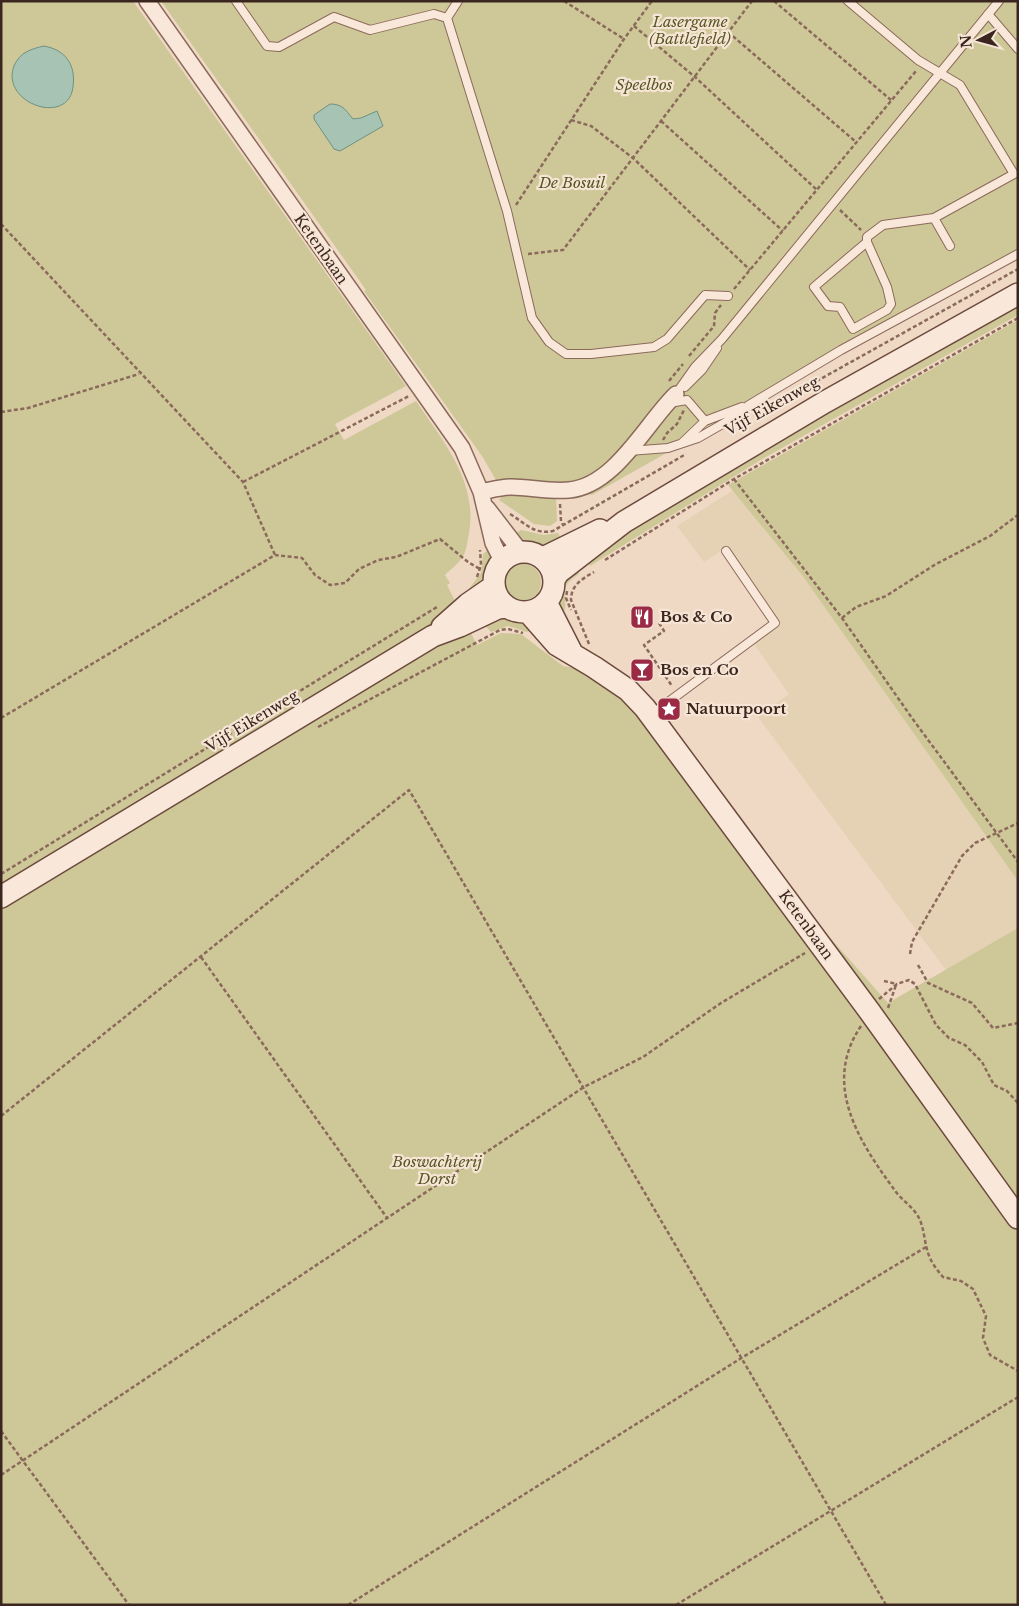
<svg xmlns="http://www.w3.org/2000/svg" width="1019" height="1606" font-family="'Libre Baskerville',serif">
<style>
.farmland{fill:#e5d1b3}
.green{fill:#cec899}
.water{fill:#a7c3b4;stroke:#6d9180}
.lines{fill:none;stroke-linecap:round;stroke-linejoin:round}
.lane-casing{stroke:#8b695b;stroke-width:10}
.street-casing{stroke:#8b695b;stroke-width:18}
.secondary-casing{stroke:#6d4a3e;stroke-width:24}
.path{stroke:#8b695b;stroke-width:2.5;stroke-dasharray:4 2.5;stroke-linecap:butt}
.lane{stroke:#f9e8d9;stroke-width:8}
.street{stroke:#f9e8d9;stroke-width:15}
.secondary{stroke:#f9e8d9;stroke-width:21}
.labels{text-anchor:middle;stroke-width:4.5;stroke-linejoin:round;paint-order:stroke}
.park-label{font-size:15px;font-style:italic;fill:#575725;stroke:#f6e5d5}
.street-label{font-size:15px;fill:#3b261f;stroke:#f6e5d5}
.poi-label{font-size:15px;font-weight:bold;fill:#3b261f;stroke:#f6e5d5;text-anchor:start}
</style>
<rect width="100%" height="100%" fill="#efd9c5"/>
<path class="farmland" d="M 738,487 L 1018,873 L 1018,933 L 948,973 L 758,717 L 789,694 L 754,644 L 780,624 L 727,547 L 704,562 L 677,526 Z"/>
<path class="green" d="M 1,1 L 133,1 L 406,386 L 335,424 L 344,440 L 416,401 C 443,441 478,482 469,533 C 467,542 467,552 461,559 C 457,565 450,570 445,575 L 450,583 L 447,585 L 477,645 L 501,633 L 521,634 L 563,666 L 585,670 L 626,697 L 739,835 L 888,1003 L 1018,928 L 1018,1605 L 1,1605 Z
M 161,1 L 1018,1 L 1018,255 L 592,495 L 519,480 L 496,480 L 482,456 L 364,291 L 366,290 Z
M 1018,301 L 1018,315 L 759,461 L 590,566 L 586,559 L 643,519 Z
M 1018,320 L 1018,881 L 802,575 L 728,485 Z
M 509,493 L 556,495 L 557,521 L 550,526 L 534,524 L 499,500 L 502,496 Z
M 521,530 L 544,535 L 558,533 L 564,543 C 543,550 531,551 514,534 Z
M 490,548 C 495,573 483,582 465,594 L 481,573 L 483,554 Z
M505 582a18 18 0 1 1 36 0a18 18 0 1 1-36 0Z
M 579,568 L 579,574 C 558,588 567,590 565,610 L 557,614 C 555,589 560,583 579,568 Z
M 502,614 L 524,621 L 534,629 L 527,632 L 508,626 L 491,632 L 481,621 Z"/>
<path class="water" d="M 44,46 C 66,50 76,65 73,87 C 68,127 0,103 14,66 C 20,52 31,49 44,46 Z
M 330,104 C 342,104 345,109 353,119 L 361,118 L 377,111 L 383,126 L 340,151 L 334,149 L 314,119 L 314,115 Z"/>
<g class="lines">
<g class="lane-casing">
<path id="lane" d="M 236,1 L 267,46 L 279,47 L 334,17 L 370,30 L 434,14 L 447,18
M 458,1 L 447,18 L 507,211 L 532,318 L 549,342 L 566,354 L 591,354 L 654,347 L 667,339 L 705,295 L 728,296
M 848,1 L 918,60 L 960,85 L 1014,174 L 934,218 L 883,225 L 867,237 L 867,242 L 814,287 L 828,306 L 840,307 L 853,329 L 887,310 L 891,304 L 887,287 L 867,242
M 988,14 L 1018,49
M 934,218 L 950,246
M 685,387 L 702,370 L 717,348
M 676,394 L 695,367 L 722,339 L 999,1
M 669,403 L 687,400 L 705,421 L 742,407
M 682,443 L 705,421
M 629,451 L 668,448 L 698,438 L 726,422 L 749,405 L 841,350 L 1018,254
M 652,714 L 775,623 L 726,551"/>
</g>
<g class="street-casing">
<path id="street" d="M 147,1 L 462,448 L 481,492 L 493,543 L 502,561
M 481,492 C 491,490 501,487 511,487 C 530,487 550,492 569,490 C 615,486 646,423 676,394
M 487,508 L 521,552"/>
</g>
<g class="secondary-casing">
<path id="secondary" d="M494 582a30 30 0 1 1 60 0a30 30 0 1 1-60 0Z
M 543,558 L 600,530
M 554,580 L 558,573 L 624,522 L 825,402 L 1018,294
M 546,602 L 572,653
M 528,612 L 557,645 L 594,667 L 628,690 L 645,708 L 870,1012 L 1018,1218
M 442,627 L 468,604 L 494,586
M 1,897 L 433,636 L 460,626 L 498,608 L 507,607"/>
</g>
<path class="path" d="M 564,1 L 624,39
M 774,1 L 891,100
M 634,26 L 695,77 L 817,190
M 728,32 L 856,142
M 571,120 L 591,126 L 633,158 L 750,270
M 661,121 L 783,231
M 516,205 L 624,39 L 652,1
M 840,210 L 861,230
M 1,224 L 243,482 L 275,555
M 528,254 L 563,250 L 752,1
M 734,289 L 916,71
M 689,356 L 714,326 L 715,313 L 721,305
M 669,381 L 683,364
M 1,412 L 28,408 L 139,374
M 754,416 L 1018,269
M 663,440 L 667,433 L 677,424 L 684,410
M 734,479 L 842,618 L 912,718 L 1018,862
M 243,482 L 409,396
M 560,504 L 561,521 L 563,525
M 510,514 C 525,523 534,535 553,531 L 686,454
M 605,560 L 734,479 L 1018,318
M 477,577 L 481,565 L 480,550
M 567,591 L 566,598 L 571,610
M 842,618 L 856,607 L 886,596 L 936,564 L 990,536 L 1018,515
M 659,623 L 664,631 L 644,645 L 672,686
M 589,644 L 571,600 C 571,585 582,579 594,572
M 1,718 L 275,555 L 302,558 L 315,575 L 330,585 L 345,583 L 359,569 L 378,560 L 396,557 L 440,539 L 468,562 L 480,569
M 318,727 L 500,630 L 508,629 L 523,633
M 1,874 L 437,607
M 910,954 L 912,942 L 962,856 L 975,843 L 1018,823
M 201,957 L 387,1218
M 918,965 L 928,983 L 972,1003 L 993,1028 L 1018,1023
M 884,981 L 897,984
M 879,999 L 897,984 L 909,980 L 915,984 L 936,1025 L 949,1038 L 965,1045 L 982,1062 L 994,1085 L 1007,1091 L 1018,1103
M 888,1008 L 896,985
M 861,1026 C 821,1085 860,1143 896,1192 C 903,1201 914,1208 919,1218 C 925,1230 924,1245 930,1258 C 933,1265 938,1271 943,1277 L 961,1281 L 973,1289 L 986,1316 L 983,1338 L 990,1355 L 1018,1371
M 1,1116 L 409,790 L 886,1605
M 1,1431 L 129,1605
M 1,1475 L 584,1087 L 643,1057 L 721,1003 L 805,953
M 348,1605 L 743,1357 L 926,1247
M 676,1605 L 1018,1397"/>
<use href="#lane" class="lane"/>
<use href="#street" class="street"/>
<use href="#secondary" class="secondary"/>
</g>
<defs>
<g id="restaurant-square" transform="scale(1.25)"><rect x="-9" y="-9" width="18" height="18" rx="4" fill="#9b2a45" stroke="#f6e5d5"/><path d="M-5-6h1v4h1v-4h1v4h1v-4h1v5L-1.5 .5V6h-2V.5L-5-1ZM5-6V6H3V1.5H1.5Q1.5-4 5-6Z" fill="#fff"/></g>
<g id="bar-square" transform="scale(1.25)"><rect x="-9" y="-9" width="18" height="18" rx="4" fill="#9b2a45" stroke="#f6e5d5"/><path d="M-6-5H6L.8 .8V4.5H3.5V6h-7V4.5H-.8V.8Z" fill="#fff"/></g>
<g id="sight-square" transform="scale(1.25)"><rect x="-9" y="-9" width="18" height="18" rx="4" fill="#9b2a45" stroke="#f6e5d5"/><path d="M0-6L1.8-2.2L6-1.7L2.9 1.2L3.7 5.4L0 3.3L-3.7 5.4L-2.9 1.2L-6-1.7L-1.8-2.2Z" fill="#fff"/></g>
</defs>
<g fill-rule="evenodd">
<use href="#restaurant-square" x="642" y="617"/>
<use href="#bar-square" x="642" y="670"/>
<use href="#sight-square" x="669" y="709"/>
</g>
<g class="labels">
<g class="park-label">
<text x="690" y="27">Lasergame<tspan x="690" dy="17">(Battlefield)</tspan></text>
<text x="644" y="90">Speelbos</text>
<text x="572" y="188">De Bosuil</text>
<text x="437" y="1167">Boswachterij<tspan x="437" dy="17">Dorst</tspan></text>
</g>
<g class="street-label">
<text transform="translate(321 249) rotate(55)" y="5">Ketenbaan</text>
<text transform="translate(772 406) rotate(-29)" y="5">Vijf Eikenweg</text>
<text transform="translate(252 721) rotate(-31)" y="5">Vijf Eikenweg</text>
<text transform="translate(806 925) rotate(54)" y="5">Ketenbaan</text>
</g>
<g class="poi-label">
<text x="660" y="622">Bos &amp; Co</text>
<text x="660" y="675">Bos en Co</text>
<text x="686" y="714">Natuurpoort</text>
</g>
</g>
<rect width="1019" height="1606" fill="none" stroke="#3b261f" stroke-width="5"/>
<g transform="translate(979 40) rotate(264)" stroke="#f6e5d5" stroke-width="4" paint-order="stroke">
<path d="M0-4L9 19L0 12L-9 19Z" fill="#3b261f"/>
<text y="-8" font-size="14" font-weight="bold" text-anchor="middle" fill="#3b261f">N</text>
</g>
</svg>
